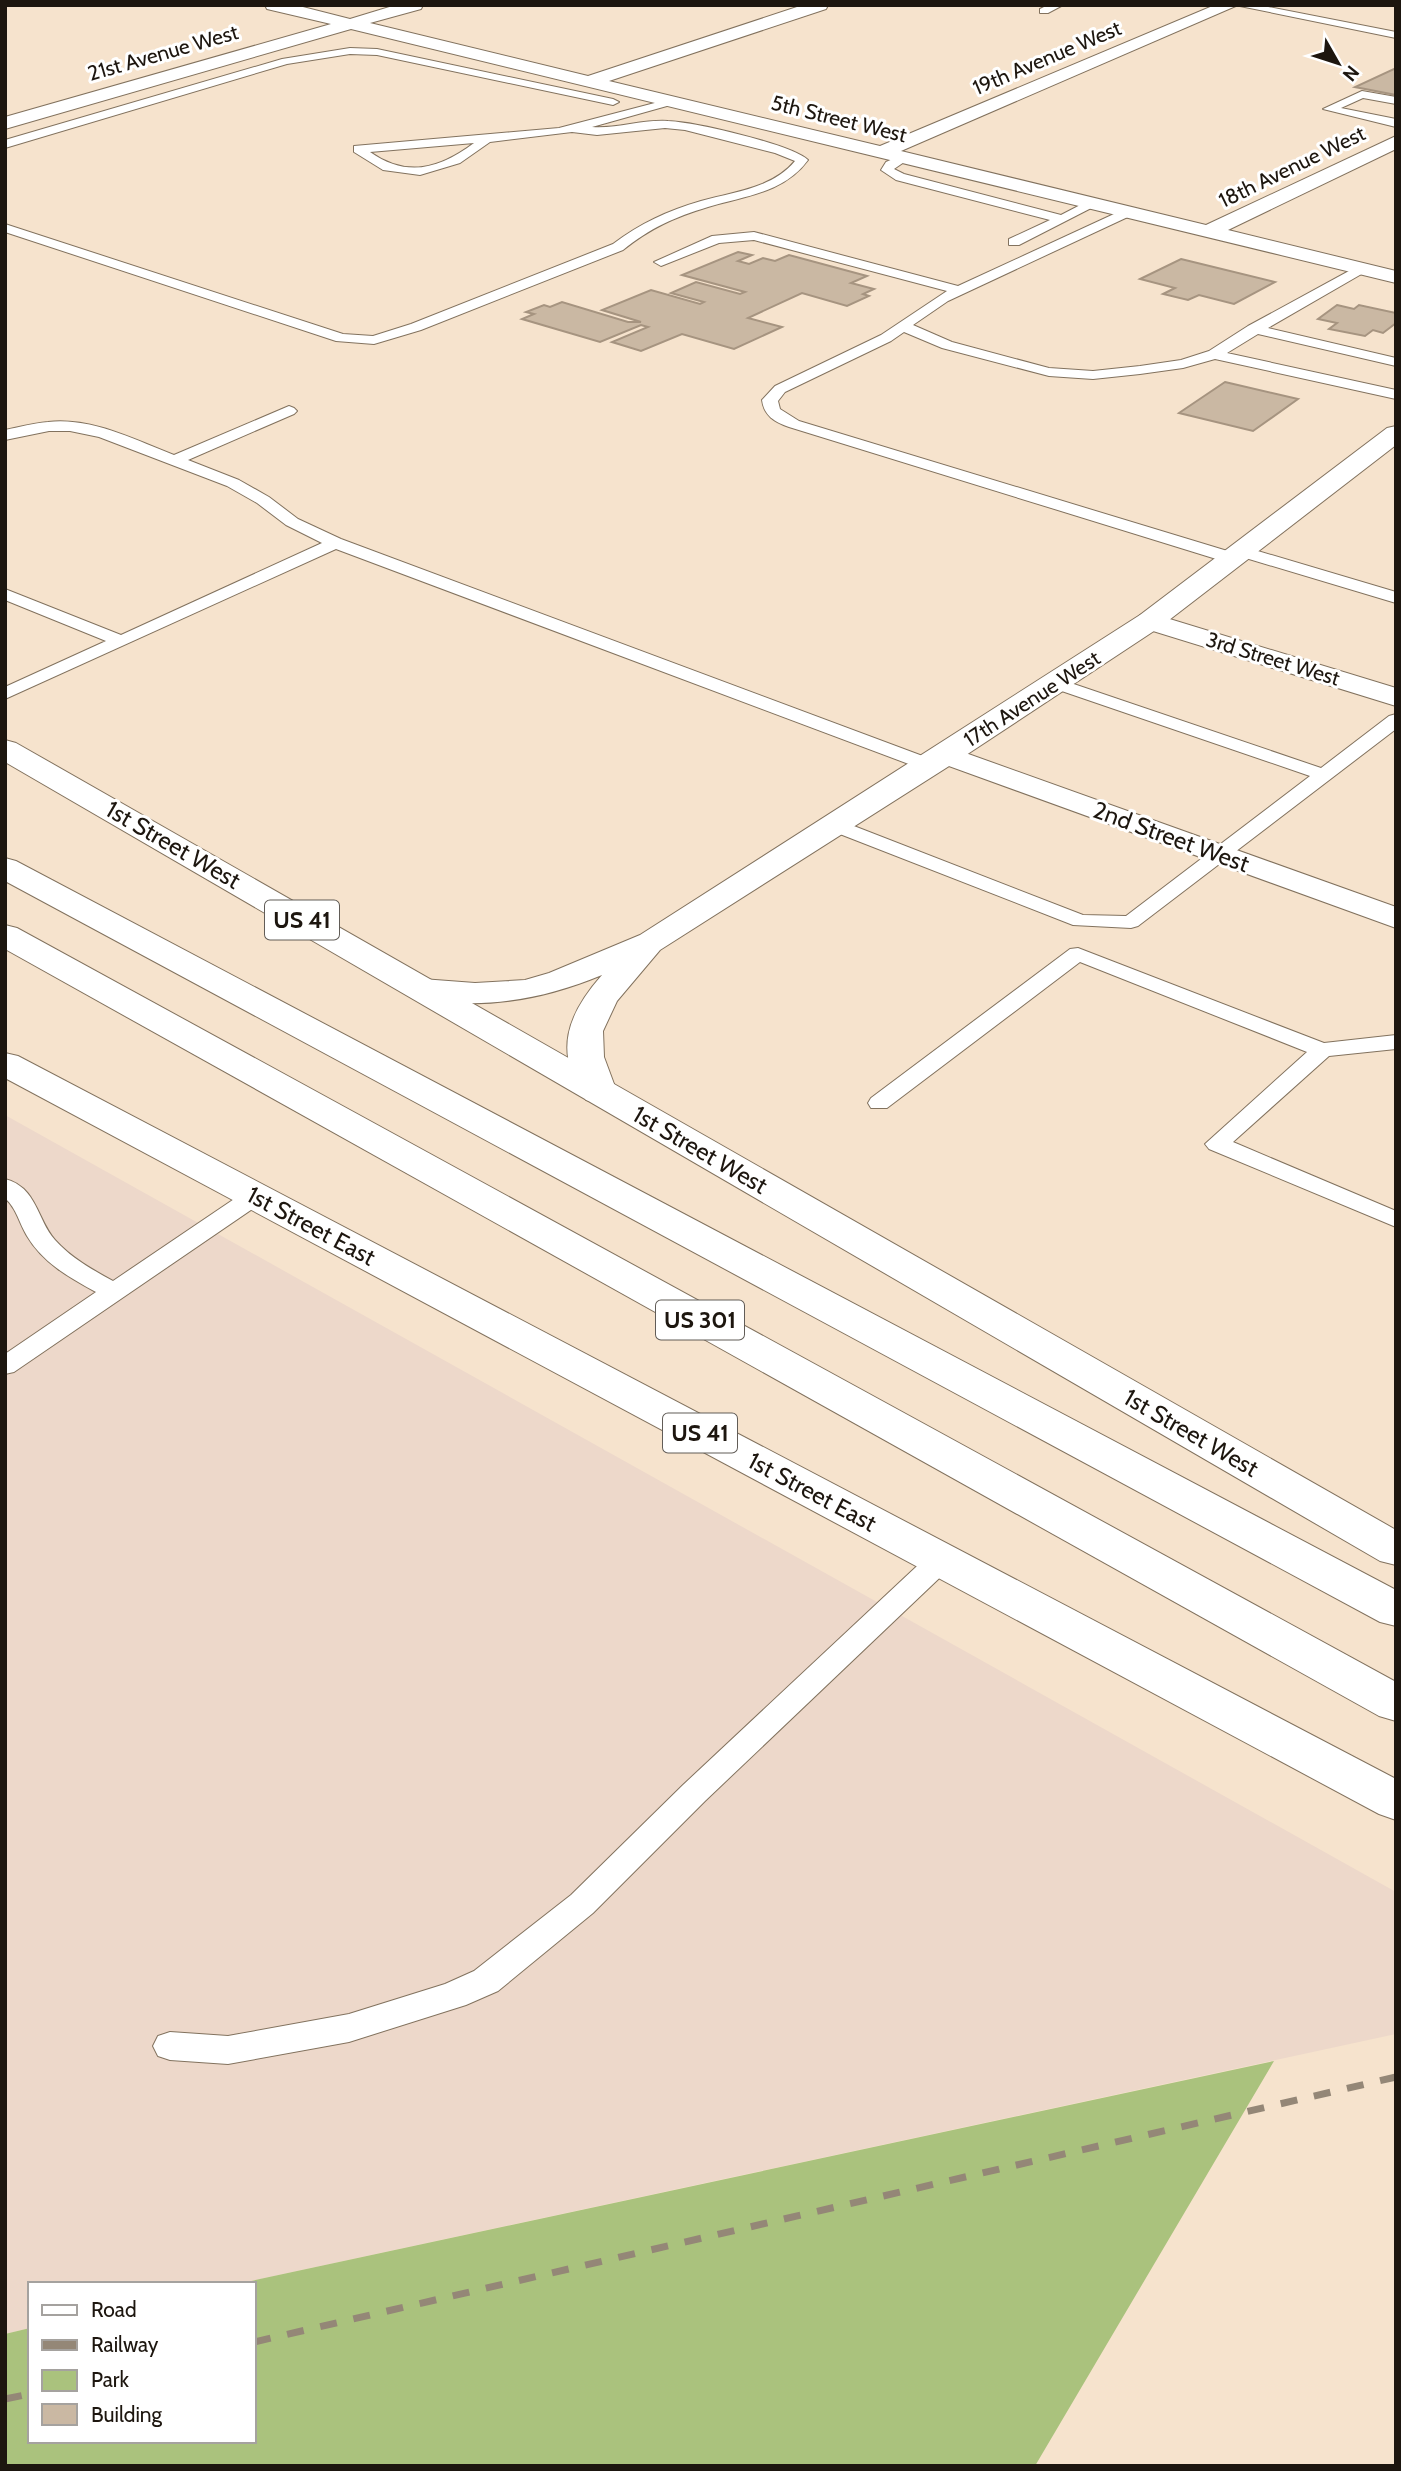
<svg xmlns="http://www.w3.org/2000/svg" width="1401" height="2471" font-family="Cabin,sans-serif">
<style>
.industrial{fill:#edd8ca}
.green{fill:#aac27d}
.building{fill:#cab8a3;stroke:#a69480;stroke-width:2}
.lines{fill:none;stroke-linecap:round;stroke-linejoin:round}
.service-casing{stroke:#82725e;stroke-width:2}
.minor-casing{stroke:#82725e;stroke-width:2}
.tertiary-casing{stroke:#82725e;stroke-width:2}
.primary-casing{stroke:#82725e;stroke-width:2}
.service{fill:#fff;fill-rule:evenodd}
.minor{fill:#fff;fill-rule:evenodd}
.tertiary{fill:#fff;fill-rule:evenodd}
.primary{fill:#fff;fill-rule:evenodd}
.rail{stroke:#948777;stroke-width:7;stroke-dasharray:17 17;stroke-linecap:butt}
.labels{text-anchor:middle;stroke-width:6;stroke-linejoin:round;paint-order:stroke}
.far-street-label{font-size:21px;fill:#1d160f;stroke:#fff}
.shield{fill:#fff;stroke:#615c57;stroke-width:2}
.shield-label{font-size:23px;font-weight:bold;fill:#1d160f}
.street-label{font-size:24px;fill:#1d160f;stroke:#fff}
</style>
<rect width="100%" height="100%" fill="#f6e3cd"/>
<path class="industrial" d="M 5,1115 L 1396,1892 L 1396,2034 L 237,2284 L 30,2284 L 30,2328 L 5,2334 Z"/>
<path class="green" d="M 1274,2061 L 1035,2466 L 5,2466 L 5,2334 L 30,2328 L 30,2441 L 254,2441 L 254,2284 L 237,2284 Z"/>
<path class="building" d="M 1396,68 L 1396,95 L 1355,87 Z
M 738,252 L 752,255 L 738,261 L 749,264 L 763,258 L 775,261 L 789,255 L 867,276 L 851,283 L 874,289 L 863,294 L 869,296 L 847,306 L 802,293 L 748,318 L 782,327 L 734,349 L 682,334 L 641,351 L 612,342 L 648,327 L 641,325 L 600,342 L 522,319 L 534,314 L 526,312 L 544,305 L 550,307 L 562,302 L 628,322 L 641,322 L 602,310 L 651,290 L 700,304 L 704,302 L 671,293 L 696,282 L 740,294 L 745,292 L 682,275 Z
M 1181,259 L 1275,282 L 1234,304 L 1199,295 L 1188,300 L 1163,294 L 1175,288 L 1140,279 Z
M 1337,305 L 1354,309 L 1359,305 L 1396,313 L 1396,323 L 1383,333 L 1373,330 L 1365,336 L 1329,329 L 1337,323 L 1318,319 Z
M 1225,382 L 1298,399 L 1253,431 L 1179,413 Z"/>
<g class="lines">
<g class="service-casing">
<path id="service" d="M 1048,5 L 1063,5 L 1048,13 L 1040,13 L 1040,9 Z
M 1235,5 L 1258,5 L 1396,32 L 1396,38 Z
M 350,48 L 377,49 L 613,99 L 619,102 L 613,105 L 377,55 L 350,54 L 287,64 L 5,148 L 5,140 L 282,59 Z
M 1362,91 L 1396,97 L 1396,104 L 1363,98 L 1341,108 L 1396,119 L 1396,127 L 1323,109 Z
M 670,99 L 674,100 L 674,104 L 592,127 C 617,129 643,119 668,121 C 694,122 791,144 808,160 C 784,193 745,196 708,207 C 675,217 650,228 623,250 L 421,330 L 374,344 L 336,341 L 5,232 L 5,224 L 343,334 L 373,336 L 411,324 L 613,244 C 641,223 667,211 701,201 C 732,192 772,189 795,161 L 775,153 L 685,130 L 665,128 L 597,135 L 572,132 L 490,142 L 460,163 L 420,175 L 383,170 L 354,152 L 354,146 L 559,128 ZM 474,143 C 439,169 407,178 370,152 Z
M 904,154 L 910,158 L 894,169 L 904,174 L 1061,215 L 1088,201 L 1098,201 L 1099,204 L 1019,245 L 1009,245 L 1009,239 L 1050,220 L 896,180 L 881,170 L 886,162 Z
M 1127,208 L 1132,209 L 1132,215 L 948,301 L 913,325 L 952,342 L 1049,368 L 1093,371 L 1140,366 L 1181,360 L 1209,351 L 1248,326 L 1360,265 L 1367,269 L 1365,272 L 1268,328 L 1396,358 L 1396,366 L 1258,334 L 1227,353 L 1396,390 L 1396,399 L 1215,359 L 1183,368 L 1140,374 L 1093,379 L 1049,376 L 942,348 L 904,332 L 891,341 L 785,392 L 778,401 L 780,409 L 799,421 L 1234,553 L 1235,547 L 1241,546 L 1396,592 L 1396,603 L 1239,556 L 1238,562 L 1226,562 L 789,427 C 775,422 764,416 762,400 L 775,386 L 881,335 L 947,291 L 754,240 L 719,243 L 661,266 L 654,262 L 712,236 L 754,232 L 958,286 Z
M 289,406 L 294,408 L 297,411 L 294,414 L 188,460 L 239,480 L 269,497 L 298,519 L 341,539 L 936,761 L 939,765 L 936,769 L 922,769 L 336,549 L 5,699 L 5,687 L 106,641 L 5,600 L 5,589 L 121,635 L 322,543 L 286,525 L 257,503 L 227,486 L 99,437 L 70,431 L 49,431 L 5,440 L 5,430 C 19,427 34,423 48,422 C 91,417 135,440 174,455 Z
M 1056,678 L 1321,768 L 1389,716 L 1396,714 L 1396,729 L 1138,926 L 1131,928 L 1073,925 L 827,829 L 824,825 L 827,821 L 841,821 L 1083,915 L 1126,916 L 1310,776 L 1050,687 L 1047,683 L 1050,679 Z
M 1078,948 L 1324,1043 L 1396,1035 L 1396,1049 L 1329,1056 L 1233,1142 L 1396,1211 L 1396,1227 L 1209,1149 L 1205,1144 L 1307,1052 L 1080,962 L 887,1108 L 871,1108 L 868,1103 L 871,1098 L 1070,949 Z
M 5,1179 C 37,1187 37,1220 55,1240 C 71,1258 93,1270 113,1281 L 246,1191 L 255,1189 L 264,1191 L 267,1196 L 264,1201 L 14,1372 L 5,1374 L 5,1354 L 96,1292 C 70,1278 43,1263 27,1236 C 19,1223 17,1209 5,1198 Z
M 941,1550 L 951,1553 L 955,1560 L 951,1567 L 705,1801 L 593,1913 L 498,1991 L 466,2005 L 349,2042 L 228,2064 L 170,2060 L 158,2056 L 153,2046 L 158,2036 L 170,2032 L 228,2036 L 349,2014 L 445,1984 L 474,1971 L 571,1895 L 683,1785 L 931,1553 Z"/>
</g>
<g class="minor-casing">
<path id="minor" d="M 265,5 L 295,5 L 350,19 L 396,5 L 423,5 L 421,9 L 370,23 L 588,76 L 803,5 L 828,5 L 826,9 L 609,81 L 880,146 L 1215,5 L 1238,5 L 901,151 L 1206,225 L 1396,136 L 1396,149 L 1228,230 L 1396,271 L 1396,283 L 351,29 L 5,129 L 5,117 L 331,24 L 267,9 Z
M 1150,613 L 1396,688 L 1396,706 L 1140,627 L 1136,621 L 1140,615 Z
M 946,746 L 1396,907 L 1396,928 L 935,761 L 931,755 L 935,749 Z"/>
</g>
<g class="tertiary-casing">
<path id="tertiary" d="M 1396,426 L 1396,445 L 1160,627 L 957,761 L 660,950 L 617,1001 L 603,1031 L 604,1057 L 617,1092 L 612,1100 L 599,1103 L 586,1100 C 553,1052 567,1015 602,975 C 542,1000 475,1012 410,996 L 405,989 L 410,982 L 422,979 L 475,983 L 525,980 L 549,973 L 640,935 L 1140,615 L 1387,428 Z"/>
</g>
<g class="primary-casing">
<path id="primary" d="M 5,740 L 16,743 L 1396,1530 L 1396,1565 L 1380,1561 L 5,762 Z
M 5,858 L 16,861 L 1396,1590 L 1396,1626 L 1380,1622 L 5,881 Z
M 5,925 L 17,928 L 1396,1682 L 1396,1721 L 1379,1716 L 5,949 Z
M 5,1053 L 18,1056 L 1396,1779 L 1396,1820 L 1379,1814 L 5,1078 Z"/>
</g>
<use href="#service" class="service"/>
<use href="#minor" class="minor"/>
<use href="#tertiary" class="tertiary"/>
<use href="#primary" class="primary"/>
<path class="rail" d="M 254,2342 L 1396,2077
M 5,2399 L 30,2394"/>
</g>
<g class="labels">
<g class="far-street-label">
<text transform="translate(163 53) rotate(-16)" y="7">21st Avenue West</text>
<text transform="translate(1047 58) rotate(-23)" y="7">19th Avenue West</text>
<text transform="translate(839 119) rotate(14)" y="7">5th Street West</text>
<text transform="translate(1292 167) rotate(-26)" y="7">18th Avenue West</text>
<text transform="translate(1273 659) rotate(17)" y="7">3rd Street West</text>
<text transform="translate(1032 699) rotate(-33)" y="7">17th Avenue West</text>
</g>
<g class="shield">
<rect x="265" y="900.5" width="74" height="39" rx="5"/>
<rect x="656" y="1300.5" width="88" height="39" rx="5"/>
<rect x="663" y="1413.5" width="74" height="39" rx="5"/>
</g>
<g class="shield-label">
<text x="302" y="928">US 41</text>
<text x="700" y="1328">US 301</text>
<text x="700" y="1441">US 41</text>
</g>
<g class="street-label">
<text transform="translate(1171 837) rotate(20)" y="8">2nd Street West</text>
<text transform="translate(173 845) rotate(30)" y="8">1st Street West</text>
<text transform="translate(700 1150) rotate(30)" y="8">1st Street West</text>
<text transform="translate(311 1226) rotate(28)" y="8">1st Street East</text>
<text transform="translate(1191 1433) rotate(30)" y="8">1st Street West</text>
<text transform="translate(812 1492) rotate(28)" y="8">1st Street East</text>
</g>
</g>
<rect width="1401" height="2471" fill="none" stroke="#1d160f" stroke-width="14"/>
<rect x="28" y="2282" width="228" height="161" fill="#ffffff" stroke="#a5a29f" stroke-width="2"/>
<rect x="42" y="2305" width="35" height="10" fill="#ffffff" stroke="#a5a29f" stroke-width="2"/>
<text x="91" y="2317" font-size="21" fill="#1d160f">Road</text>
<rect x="42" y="2340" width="35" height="10" fill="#948777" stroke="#a5a29f" stroke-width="2"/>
<text x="91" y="2352" font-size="21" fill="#1d160f">Railway</text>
<rect x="42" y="2370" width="35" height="21" fill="#aac27d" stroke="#a5a29f" stroke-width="2"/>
<text x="91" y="2387" font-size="21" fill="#1d160f">Park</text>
<rect x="42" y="2404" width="35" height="21" fill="#cab8a3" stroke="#a5a29f" stroke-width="2"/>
<text x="91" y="2422" font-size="21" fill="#1d160f">Building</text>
<g transform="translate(1338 63) rotate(129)" stroke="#ffffff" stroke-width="5" paint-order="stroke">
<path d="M0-5L12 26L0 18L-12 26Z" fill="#1d160f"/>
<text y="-10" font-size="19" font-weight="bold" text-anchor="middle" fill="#1d160f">N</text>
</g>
</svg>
